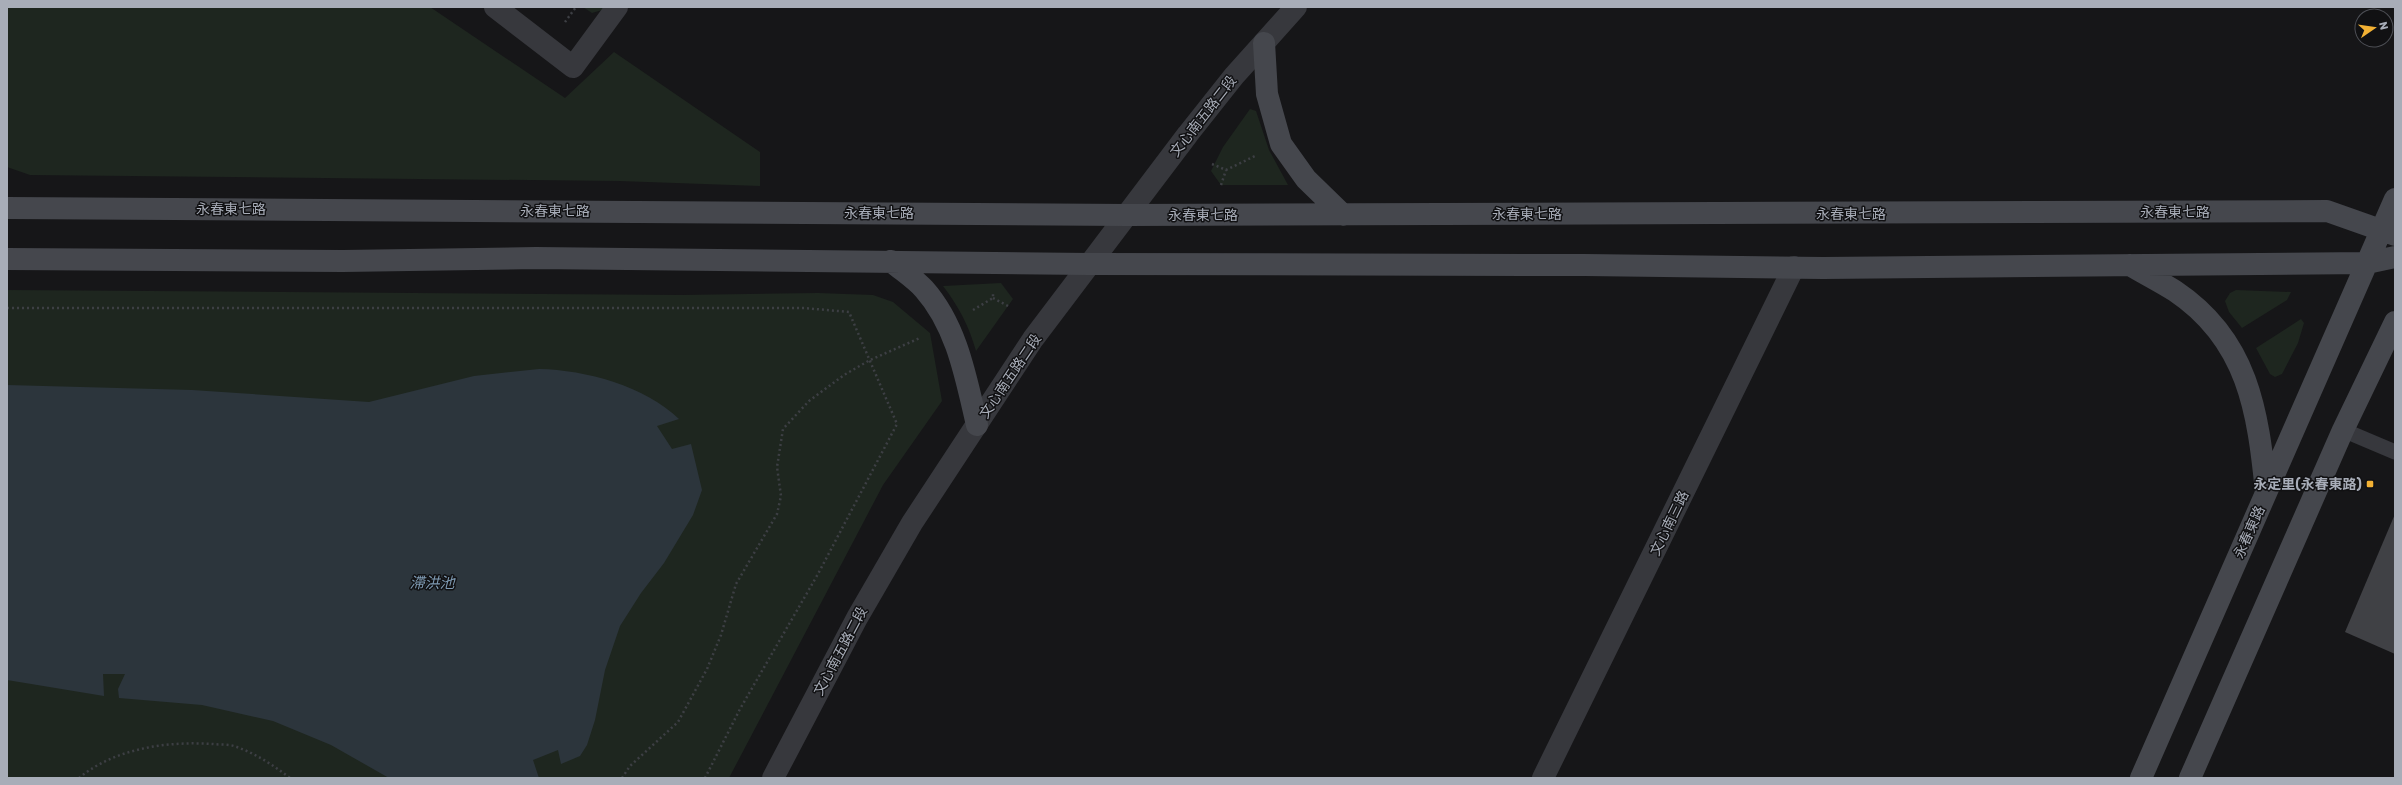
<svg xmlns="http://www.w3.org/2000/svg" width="2402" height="785" font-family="Rubik,'Noto Sans TC',sans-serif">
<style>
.green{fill:#1e261f}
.water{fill:#2c353c}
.building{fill:#404145}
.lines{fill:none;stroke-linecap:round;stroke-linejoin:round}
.path{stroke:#3d3f44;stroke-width:2.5;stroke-dasharray:2 3;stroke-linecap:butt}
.lane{stroke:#37383d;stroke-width:15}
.street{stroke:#37383d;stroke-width:22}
.secondary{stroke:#45474d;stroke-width:22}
.poi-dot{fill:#f2b134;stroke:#111113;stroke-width:1.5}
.labels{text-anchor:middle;stroke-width:3;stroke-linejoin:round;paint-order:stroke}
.street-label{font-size:14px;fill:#a8adb8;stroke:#111113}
.poi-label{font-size:14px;font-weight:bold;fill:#a8adb8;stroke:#111113;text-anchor:end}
.water-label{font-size:15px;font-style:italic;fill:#7f9bb3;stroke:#111113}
</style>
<rect width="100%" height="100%" fill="#161618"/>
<path class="green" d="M 7,7 L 430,7 L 565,98 L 614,52 L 760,152 L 760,186 L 619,181 L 30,175 L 7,167 Z
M 583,7 L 605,7 L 602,10 L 592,13 Z
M 1250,109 L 1256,111 L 1269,150 L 1288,185 L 1221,185 L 1211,171 L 1223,147 Z
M 1001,283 L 1013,299 L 976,351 C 969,326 959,307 943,286 Z
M 7,290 L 682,295 L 818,293 L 873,295 L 893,302 L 930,333 L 942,401 L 883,485 L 729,778 L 7,778 Z
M 2236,290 L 2291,292 L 2287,300 L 2242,328 L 2229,312 L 2225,301 L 2230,293 Z
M 2301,319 L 2304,323 L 2298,343 L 2282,374 L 2275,377 L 2270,374 L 2256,348 Z"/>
<path class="water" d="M 539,369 C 586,370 645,386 679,419 L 657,426 L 672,449 L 691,444 L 702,490 L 693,515 L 664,563 L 641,593 L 620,626 L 605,670 L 595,720 L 587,745 L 580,756 L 561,764 L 558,750 L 533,760 L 539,778 L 389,778 L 331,745 L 273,721 L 202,705 L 119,698 L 118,689 L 125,674 L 103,674 L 104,696 L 7,680 L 7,385 L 192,390 L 369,402 L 474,376 Z"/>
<path class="building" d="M 2395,514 L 2395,654 L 2345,632 Z"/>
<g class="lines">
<path class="path" d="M 565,22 L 576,7
M 1212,164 L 1226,170 L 1255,156
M 1221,185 L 1226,170
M 993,298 L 1008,306
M 7,308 L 804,308 L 849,312 L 897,424 L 818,574 L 740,709 L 705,778
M 973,310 L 993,298 L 993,292
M 79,778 C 115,748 168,741 213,744 C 220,745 228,744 234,746 C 255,753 273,765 290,778
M 622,778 L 630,766 L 678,722 L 707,669 L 721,635 L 736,584 L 777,514 L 781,496 L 777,467 L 783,429 L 809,401 L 844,375 L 870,360 L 920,338"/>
<path class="lane" d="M 2343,430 L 2395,452"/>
<path class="street" d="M 495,7 L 573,67 L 617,7
M 773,778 L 857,618 L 912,523 L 1033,339 L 1188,134 L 1234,76 L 1296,7
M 1543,778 L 1794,267"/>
<path class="secondary" d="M 1264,43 L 1267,94 L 1281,144 L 1306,179 L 1343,215
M 7,208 L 1127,215 L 2327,211 L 2395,235
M 7,259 L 343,261 L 536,258 L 1090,264 L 1585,265 L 1823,268 L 2367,263 L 2395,257
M 891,261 C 901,270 914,278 924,289 C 957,326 966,378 977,425
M 2130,265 C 2145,274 2161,282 2175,291 C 2248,340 2258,411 2266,492
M 2141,778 L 2395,199
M 2190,778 L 2343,430 L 2395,322"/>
</g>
<rect class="poi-dot" x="2366" y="480" width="8" height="8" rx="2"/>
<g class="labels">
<g class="street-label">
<text transform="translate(1203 116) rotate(-52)" y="5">文心南五路二段</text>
<text x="231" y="214">永春東七路</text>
<text x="555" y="216">永春東七路</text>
<text x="2175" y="217">永春東七路</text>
<text x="879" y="218">永春東七路</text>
<text x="1527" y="219">永春東七路</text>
<text x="1851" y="219">永春東七路</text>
<text x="1203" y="220">永春東七路</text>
<text transform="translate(1010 376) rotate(-56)" y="5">文心南五路二段</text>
<text transform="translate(1669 523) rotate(-64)" y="5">文心南三路</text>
<text transform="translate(2249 532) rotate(-66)" y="5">永春東路</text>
<text transform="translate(840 651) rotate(-62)" y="5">文心南五路二段</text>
</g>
<g class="poi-label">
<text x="2362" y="489">永定里(永春東路)</text>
</g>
<g class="water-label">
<text x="432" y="588">滯洪池</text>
</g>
</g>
<rect width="2402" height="785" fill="none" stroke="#a8adb8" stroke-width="16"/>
<g transform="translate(2374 28) rotate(77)"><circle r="19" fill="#111113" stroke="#4d4f55"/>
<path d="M0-3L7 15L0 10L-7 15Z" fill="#f2b134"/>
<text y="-6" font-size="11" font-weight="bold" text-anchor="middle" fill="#a8adb8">N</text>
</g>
</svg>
